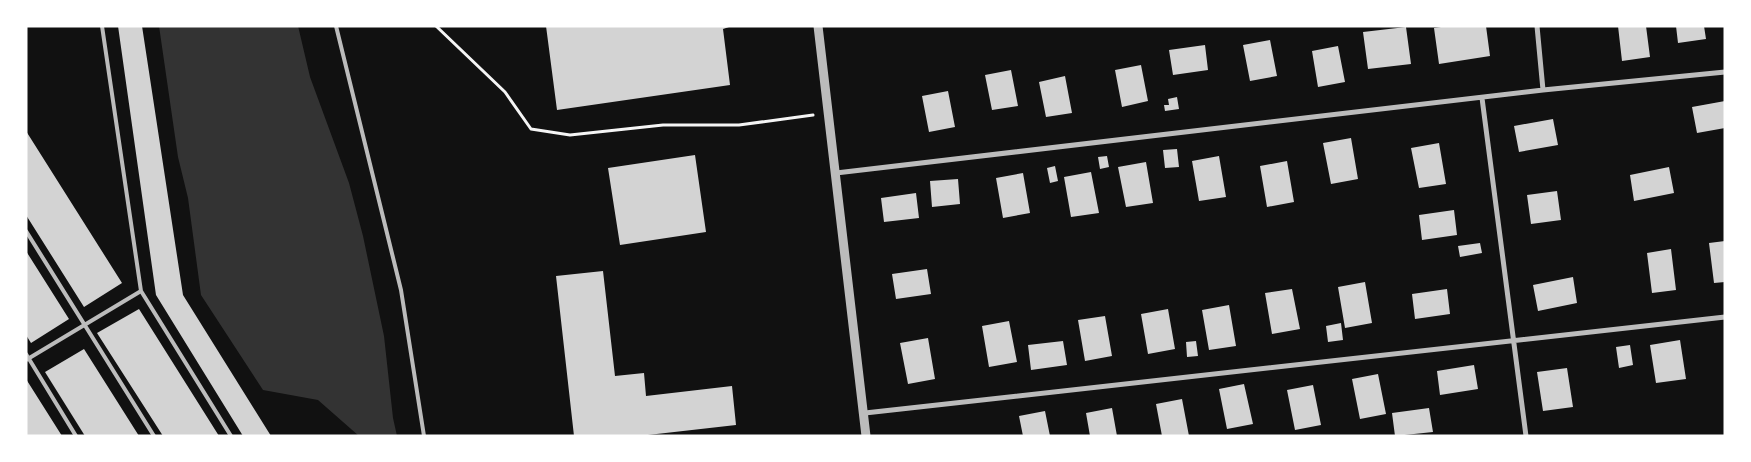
<svg xmlns="http://www.w3.org/2000/svg" width="1751" height="462" font-family="'DM Sans',sans-serif">
<style>
.water{fill:#333}
.building{fill:#d3d3d3}
.lines{fill:none;stroke-linecap:round;stroke-linejoin:round}
.path{stroke:#f5f5f5;stroke-width:3}
.service{stroke:#bcbcbc;stroke-width:4}
.minor{stroke:#bcbcbc;stroke-width:5}
.tertiary{stroke:#bcbcbc;stroke-width:9}
</style>
<rect width="100%" height="100%" fill="#111"/>
<path class="water" d="M 159,26 L 298,26 L 310,77 L 349,183 L 363,236 L 384,336 L 393,418 L 397,436 L 359,436 L 318,400 L 263,390 L 201,295 L 188,198 L 178,157 Z"/>
<path class="building" d="M 118,26 L 142,26 L 183,295 L 271,436 L 243,436 L 156,295 Z
M 546,26 L 732,26 L 723,29 L 730,85 L 557,110 Z
M 1448,26 L 1486,26 L 1490,56 L 1439,64 L 1434,28 Z
M 1618,26 L 1646,26 L 1650,57 L 1622,61 Z
M 1676,26 L 1704,26 L 1706,39 L 1678,43 Z
M 1406,27 L 1411,64 L 1368,69 L 1363,32 Z
M 1270,40 L 1277,76 L 1250,81 L 1243,45 Z
M 1205,45 L 1208,70 L 1173,75 L 1169,50 Z
M 1338,46 L 1345,82 L 1318,87 L 1312,51 Z
M 1141,65 L 1148,101 L 1122,107 L 1115,70 Z
M 1011,70 L 1018,106 L 992,110 L 985,75 Z
M 1065,76 L 1072,113 L 1046,117 L 1039,82 Z
M 948,91 L 955,127 L 929,132 L 922,96 Z
M 1177,97 L 1179,109 L 1165,111 L 1164,105 L 1169,105 L 1168,99 Z
M 1725,101 L 1725,128 L 1697,133 L 1692,107 Z
M 1553,119 L 1558,145 L 1519,152 L 1514,126 Z
M 26,131 L 122,283 L 84,307 L 26,215 Z
M 1351,138 L 1358,179 L 1331,184 L 1323,143 Z
M 1439,143 L 1446,184 L 1419,188 L 1411,148 Z
M 1177,149 L 1179,167 L 1165,168 L 1163,150 Z
M 695,155 L 706,232 L 620,245 L 608,168 Z
M 1107,156 L 1109,167 L 1100,169 L 1098,157 Z
M 1219,156 L 1226,197 L 1199,201 L 1192,161 Z
M 1287,161 L 1294,202 L 1267,207 L 1260,166 Z
M 1146,162 L 1153,203 L 1126,207 L 1118,167 Z
M 1055,166 L 1058,181 L 1050,183 L 1047,168 Z
M 1669,167 L 1674,193 L 1634,201 L 1630,175 Z
M 1091,172 L 1099,213 L 1071,217 L 1064,177 Z
M 1023,173 L 1030,213 L 1003,218 L 996,178 Z
M 958,179 L 960,204 L 932,207 L 930,181 Z
M 1557,191 L 1561,220 L 1531,224 L 1527,195 Z
M 916,193 L 919,218 L 884,222 L 881,198 Z
M 1454,210 L 1457,235 L 1422,240 L 1419,215 Z
M 1725,241 L 1725,282 L 1714,283 L 1709,243 Z
M 1480,243 L 1482,253 L 1460,257 L 1458,246 Z
M 1671,249 L 1676,290 L 1652,293 L 1647,253 Z
M 26,251 L 69,319 L 31,343 L 26,335 Z
M 927,269 L 931,294 L 896,299 L 892,274 Z
M 603,271 L 615,376 L 644,373 L 646,396 L 732,386 L 736,425 L 639,436 L 574,436 L 556,276 Z
M 1573,277 L 1577,303 L 1538,311 L 1533,285 Z
M 1365,282 L 1372,323 L 1345,328 L 1338,287 Z
M 1292,289 L 1300,329 L 1272,334 L 1265,293 Z
M 1447,289 L 1450,314 L 1415,319 L 1412,294 Z
M 1229,305 L 1236,346 L 1209,350 L 1202,310 Z
M 139,309 L 219,436 L 163,436 L 97,333 Z
M 1168,309 L 1175,349 L 1148,354 L 1141,314 Z
M 1105,316 L 1112,356 L 1085,361 L 1078,320 Z
M 1009,321 L 1017,362 L 989,367 L 982,326 Z
M 1341,323 L 1343,340 L 1328,342 L 1326,326 Z
M 928,338 L 935,379 L 908,384 L 900,343 Z
M 1680,340 L 1686,379 L 1656,383 L 1650,345 Z
M 1063,341 L 1067,365 L 1031,370 L 1028,345 Z
M 1196,341 L 1198,356 L 1187,357 L 1186,342 Z
M 1630,345 L 1633,365 L 1619,368 L 1616,347 Z
M 84,349 L 139,436 L 85,436 L 45,372 Z
M 1474,365 L 1478,389 L 1440,395 L 1437,371 Z
M 1567,368 L 1573,407 L 1543,411 L 1537,372 Z
M 1378,374 L 1386,414 L 1360,419 L 1352,379 Z
M 26,379 L 62,436 L 26,436 Z
M 1244,384 L 1253,424 L 1227,429 L 1219,389 Z
M 1313,385 L 1321,425 L 1295,430 L 1287,390 Z
M 1182,399 L 1189,436 L 1162,436 L 1156,404 Z
M 1112,408 L 1117,436 L 1090,436 L 1086,413 Z
M 1429,408 L 1433,432 L 1395,436 L 1392,413 Z
M 1045,411 L 1050,436 L 1023,436 L 1019,416 Z"/>
<g class="lines">
<path class="path" d="M 436,26 L 505,92 L 531,129 L 570,135 L 663,125 L 739,125 L 813,115"/>
<path class="service" d="M 102,26 L 141,291 L 231,436
M 336,26 L 401,290 L 424,436
M 26,231 L 154,436
M 26,354 L 76,436
M 26,360 L 141,291"/>
<path class="minor" d="M 1537,26 L 1543,90
M 1482,98 L 1526,436
M 836,173 L 1543,90 L 1725,72
M 865,413 L 1725,317"/>
<path class="tertiary" d="M 818,26 L 866,436"/>
</g>
<rect width="1751" height="462" fill="none" stroke="#ffffff" stroke-width="55"/>
</svg>
